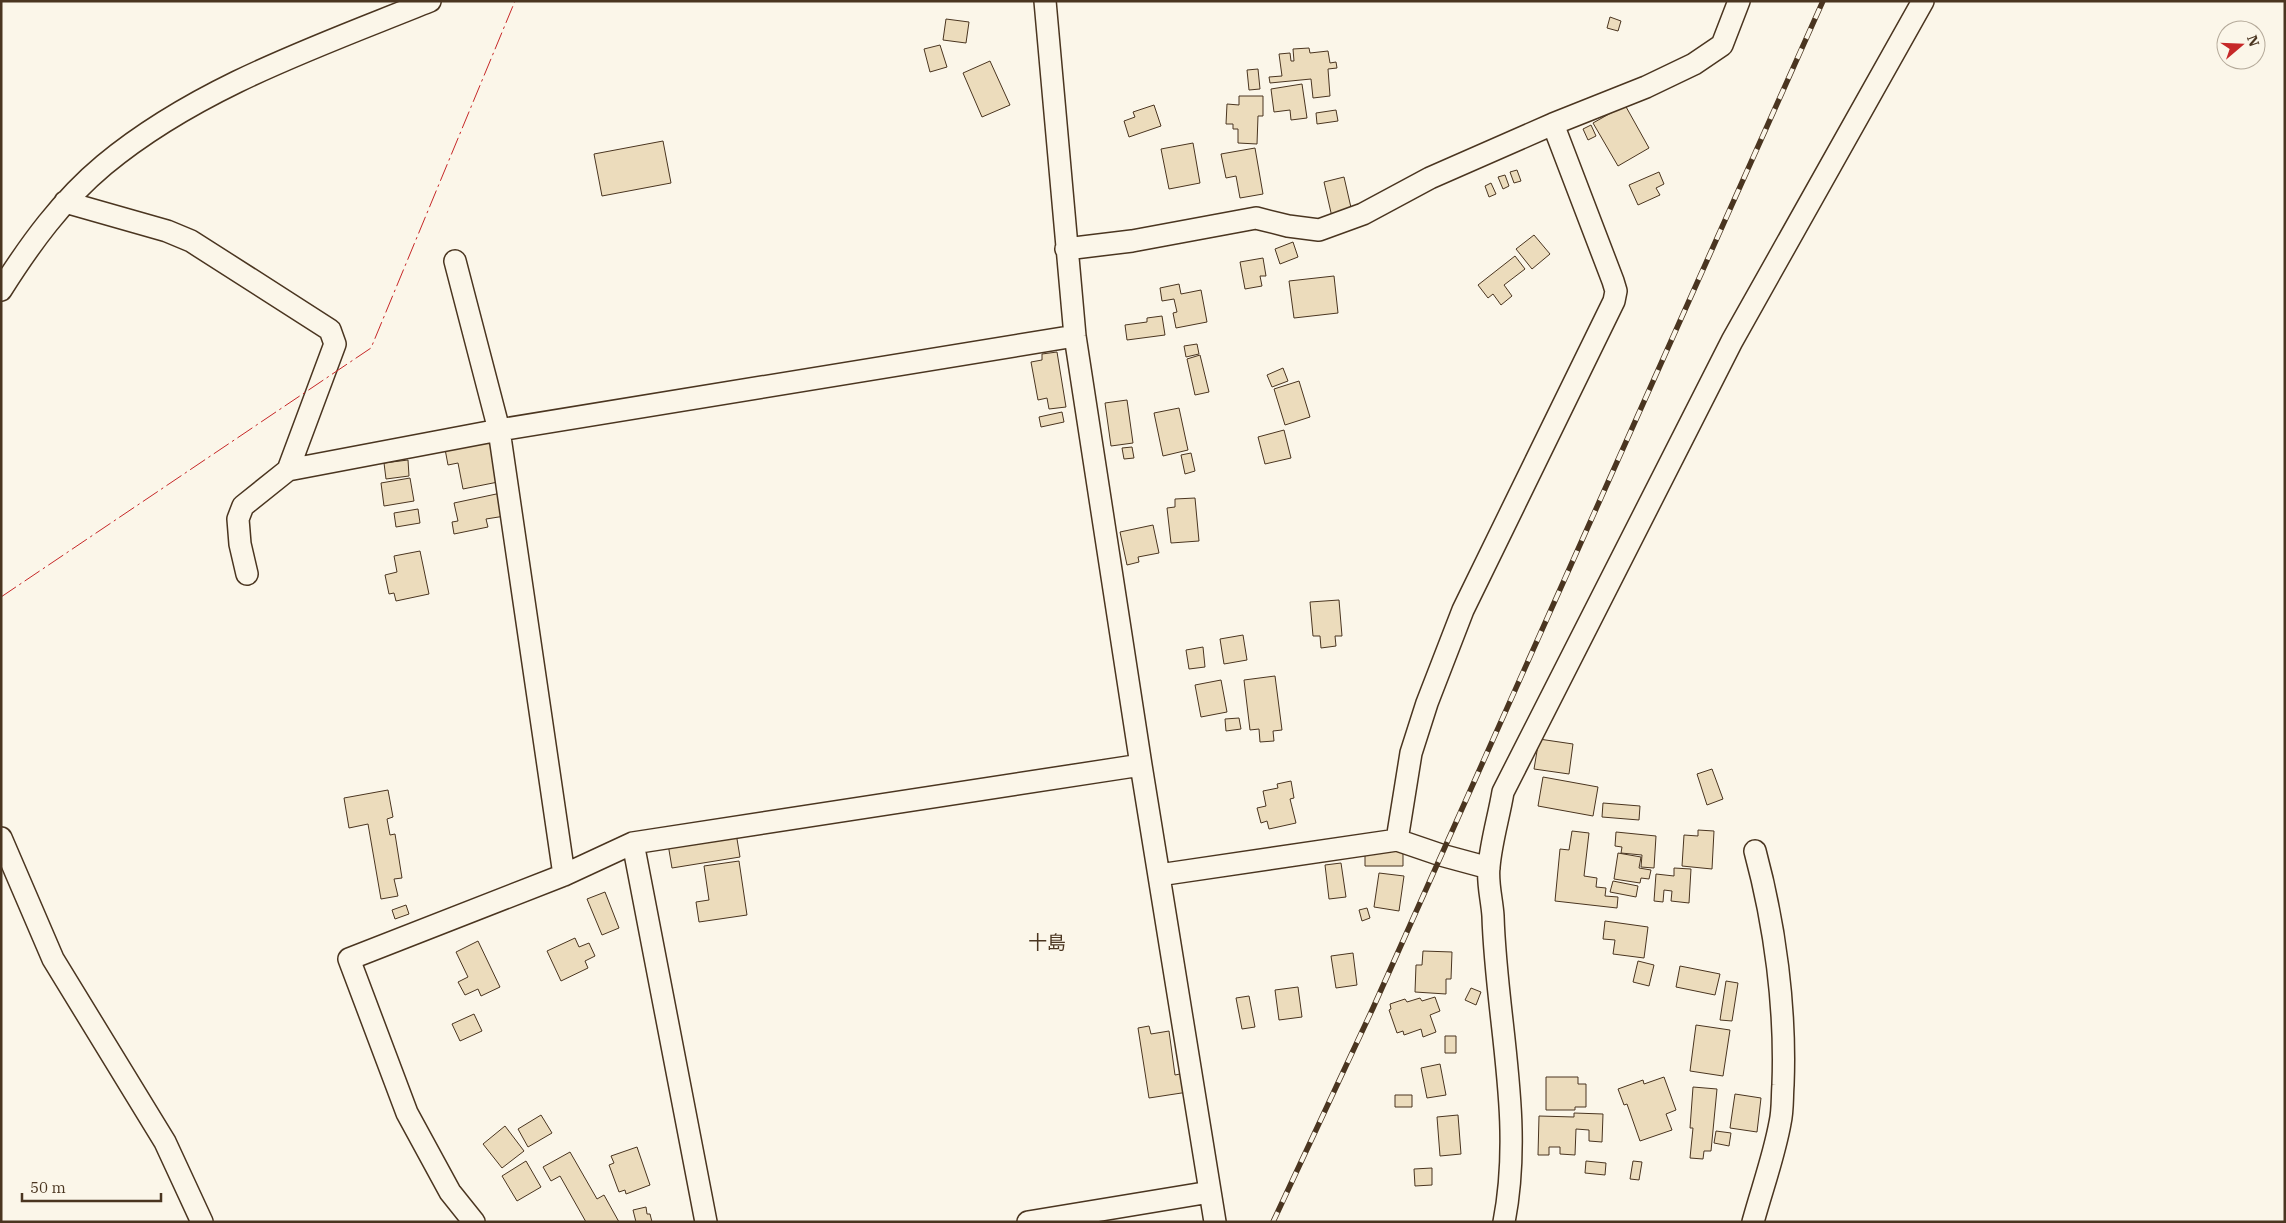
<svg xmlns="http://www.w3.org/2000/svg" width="2286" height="1223" font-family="'IBM Plex Serif','Noto Sans JP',serif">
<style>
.building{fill:#ecdcbc;stroke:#4a3520}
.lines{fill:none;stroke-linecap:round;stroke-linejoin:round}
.minor-casing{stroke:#4a3520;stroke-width:24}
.minor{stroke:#fbf6e9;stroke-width:21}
.rail-casing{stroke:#4a3520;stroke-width:5.5}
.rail{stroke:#fbf6e9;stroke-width:4;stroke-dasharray:11;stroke-linecap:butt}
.power{stroke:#c62828;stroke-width:1;stroke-dasharray:18 4 2.5 4;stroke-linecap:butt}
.labels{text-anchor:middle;stroke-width:4;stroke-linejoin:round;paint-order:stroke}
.neighbourhood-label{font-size:19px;fill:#4a3520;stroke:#fbf6e9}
</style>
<rect width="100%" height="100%" fill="#fbf6e9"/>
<path class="building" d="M 1610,17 L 1621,21 L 1618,31 L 1607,28 Z
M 946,19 L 969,22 L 966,43 L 943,40 Z
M 940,45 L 947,67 L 930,72 L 924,49 Z
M 1309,48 L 1310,53 L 1328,51 L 1330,63 L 1336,62 L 1337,68 L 1328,69 L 1330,96 L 1313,98 L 1311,79 L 1270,83 L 1269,77 L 1282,76 L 1279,54 L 1290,53 L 1291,61 L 1294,61 L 1293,49 Z
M 990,61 L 1010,105 L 982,117 L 963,73 Z
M 1258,69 L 1260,89 L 1249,90 L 1247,70 Z
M 1302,84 L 1307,118 L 1291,120 L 1290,110 L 1274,112 L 1271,89 Z
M 1239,96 L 1263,96 L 1263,116 L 1258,116 L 1257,144 L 1238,143 L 1238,129 L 1233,129 L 1233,124 L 1226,124 L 1227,104 L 1239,105 Z
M 1154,105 L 1161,126 L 1129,137 L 1124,121 L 1135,117 L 1133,112 Z
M 1625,105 L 1649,148 L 1618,166 L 1593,123 Z
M 1336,110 L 1338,121 L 1317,124 L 1316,113 Z
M 1591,125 L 1596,136 L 1588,140 L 1583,129 Z
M 663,141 L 671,183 L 602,196 L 594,154 Z
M 1193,143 L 1200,183 L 1169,189 L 1161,149 Z
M 1255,148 L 1263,194 L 1240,198 L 1236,176 L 1226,178 L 1221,154 Z
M 1517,170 L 1521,181 L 1514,183 L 1510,172 Z
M 1659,172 L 1664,184 L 1656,188 L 1660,195 L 1638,205 L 1629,185 Z
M 1505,175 L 1509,186 L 1503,189 L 1498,177 Z
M 1344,177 L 1352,212 L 1332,217 L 1324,182 Z
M 1491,183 L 1496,194 L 1489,197 L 1485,186 Z
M 1534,235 L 1550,254 L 1532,269 L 1516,249 Z
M 1293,242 L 1298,257 L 1280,264 L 1275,249 Z
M 1515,256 L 1525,269 L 1504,285 L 1512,296 L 1501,305 L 1493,294 L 1488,298 L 1478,285 Z
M 1263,258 L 1266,276 L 1260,276 L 1262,286 L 1245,289 L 1240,262 Z
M 1334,276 L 1338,313 L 1294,318 L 1289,281 Z
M 1179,284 L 1181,294 L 1201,290 L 1207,322 L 1176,328 L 1173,313 L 1177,312 L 1174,299 L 1162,301 L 1160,288 Z
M 1162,316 L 1165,335 L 1127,340 L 1125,325 L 1147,322 L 1147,318 Z
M 1197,344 L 1199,354 L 1186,357 L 1184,346 Z
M 1057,352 L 1066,407 L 1049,409 L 1047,398 L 1038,400 L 1031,362 L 1042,360 L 1042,354 Z
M 1200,355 L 1209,392 L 1195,395 L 1187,359 Z
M 1283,368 L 1288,381 L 1272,387 L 1267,375 Z
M 1299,381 L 1310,417 L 1285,425 L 1274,389 Z
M 1127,400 L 1133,443 L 1111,446 L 1105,403 Z
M 1179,408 L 1188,450 L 1163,456 L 1154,413 Z
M 1062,412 L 1064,422 L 1041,427 L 1039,417 Z
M 1284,430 L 1291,458 L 1265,464 L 1258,437 Z
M 490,440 L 498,482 L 463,489 L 458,463 L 448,465 L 445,449 Z
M 1132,447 L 1134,458 L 1124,459 L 1122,448 Z
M 1191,453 L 1195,471 L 1185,474 L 1181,455 Z
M 408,460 L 409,476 L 386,479 L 384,463 Z
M 410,478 L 414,501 L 384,506 L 381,483 Z
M 501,493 L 505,516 L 486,519 L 488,527 L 454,534 L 452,522 L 458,521 L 454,503 Z
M 1195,498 L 1199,541 L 1171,543 L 1167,508 L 1175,507 L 1175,499 Z
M 418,509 L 420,523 L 396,527 L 394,513 Z
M 1153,525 L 1159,553 L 1138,557 L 1139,562 L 1127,565 L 1120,532 Z
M 420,551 L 429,594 L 396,601 L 394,593 L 389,594 L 385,575 L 397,572 L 394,556 Z
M 1339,600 L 1342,636 L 1335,636 L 1336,646 L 1321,648 L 1320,636 L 1313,636 L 1310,602 Z
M 1243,635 L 1247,660 L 1224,664 L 1220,639 Z
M 1203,647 L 1205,667 L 1189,669 L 1186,650 Z
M 1275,676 L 1282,730 L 1273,731 L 1274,741 L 1260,742 L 1259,729 L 1250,730 L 1244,680 Z
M 1221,680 L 1227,712 L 1201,717 L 1195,685 Z
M 1239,718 L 1241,729 L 1226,731 L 1225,719 Z
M 1539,739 L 1573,744 L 1569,774 L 1534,769 Z
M 1712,769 L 1723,799 L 1707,805 L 1697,774 Z
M 1543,777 L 1598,787 L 1593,816 L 1538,806 Z
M 1291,781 L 1294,798 L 1290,799 L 1296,823 L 1269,829 L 1267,821 L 1261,823 L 1257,808 L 1266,806 L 1263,791 L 1278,788 L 1277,784 Z
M 388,790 L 393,817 L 387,819 L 390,835 L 395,834 L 402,878 L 394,879 L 398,896 L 381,899 L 368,824 L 349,828 L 344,798 Z
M 1603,803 L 1640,806 L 1639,820 L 1602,817 Z
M 1698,830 L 1714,831 L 1712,869 L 1682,866 L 1684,835 L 1698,836 Z
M 1572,831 L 1589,833 L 1584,876 L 1597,878 L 1596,887 L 1606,888 L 1605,896 L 1618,897 L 1617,908 L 1555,901 L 1560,849 L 1569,850 Z
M 1616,832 L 1656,836 L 1654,868 L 1641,867 L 1642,855 L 1621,853 L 1622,847 L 1615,846 Z
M 736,833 L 740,857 L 672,868 L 668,844 Z
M 1365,849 L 1403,849 L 1403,866 L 1365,866 Z
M 1618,853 L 1641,857 L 1639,868 L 1651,870 L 1649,879 L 1641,878 L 1640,883 L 1614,879 Z
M 739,861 L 747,915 L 699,922 L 696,902 L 709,900 L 704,866 Z
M 1341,863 L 1346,897 L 1329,899 L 1325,865 Z
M 1674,868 L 1691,869 L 1689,903 L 1671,901 L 1672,891 L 1664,890 L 1663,902 L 1654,901 L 1656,874 L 1674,876 Z
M 1379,873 L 1404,876 L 1399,911 L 1374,907 Z
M 1613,881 L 1638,886 L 1636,897 L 1610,892 Z
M 605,892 L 619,928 L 602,935 L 587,899 Z
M 406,905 L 409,914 L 395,919 L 392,910 Z
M 1367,908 L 1370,918 L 1362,921 L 1359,910 Z
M 1605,921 L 1648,927 L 1644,958 L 1613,954 L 1615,940 L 1603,939 Z
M 575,938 L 579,947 L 589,943 L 595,956 L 585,961 L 588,968 L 561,981 L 547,951 Z
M 478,941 L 500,987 L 481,996 L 478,989 L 465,995 L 458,982 L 468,977 L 456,952 Z
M 1423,951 L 1452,952 L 1451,979 L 1446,979 L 1446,994 L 1415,992 L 1416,965 L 1422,965 Z
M 1353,953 L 1357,985 L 1336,988 L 1331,956 Z
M 1638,961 L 1654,965 L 1649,986 L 1633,982 Z
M 1680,966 L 1720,974 L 1715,995 L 1676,987 Z
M 1726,981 L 1738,983 L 1732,1021 L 1720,1020 Z
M 1298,987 L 1302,1017 L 1279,1020 L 1275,990 Z
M 1471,988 L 1481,992 L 1476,1005 L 1465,1000 Z
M 1249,996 L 1255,1027 L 1242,1029 L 1236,998 Z
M 1435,997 L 1440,1011 L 1430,1015 L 1436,1032 L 1423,1037 L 1421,1029 L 1404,1035 L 1403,1031 L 1397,1033 L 1389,1010 L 1391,1009 L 1390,1004 L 1405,999 L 1407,1002 L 1420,998 L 1422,1001 Z
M 474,1014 L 482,1031 L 460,1041 L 452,1024 Z
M 1696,1025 L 1730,1030 L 1723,1076 L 1690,1071 Z
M 1149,1026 L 1151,1034 L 1169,1031 L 1175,1075 L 1185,1073 L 1188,1092 L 1149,1098 L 1138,1028 Z
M 1445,1036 L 1456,1036 L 1456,1053 L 1445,1053 Z
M 1440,1064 L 1446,1095 L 1427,1098 L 1421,1068 Z
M 1546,1077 L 1578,1077 L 1578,1084 L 1586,1084 L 1586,1107 L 1575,1107 L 1575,1110 L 1546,1110 Z
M 1664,1077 L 1676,1110 L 1666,1114 L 1672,1130 L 1640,1141 L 1627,1104 L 1624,1105 L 1618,1089 L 1643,1080 L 1644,1084 Z
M 1693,1087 L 1717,1089 L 1711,1151 L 1704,1151 L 1703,1159 L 1690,1158 L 1693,1128 L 1690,1128 Z
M 1735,1094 L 1761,1098 L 1757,1132 L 1730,1128 Z
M 1395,1095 L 1412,1095 L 1412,1107 L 1395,1107 Z
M 1574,1113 L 1603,1114 L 1602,1142 L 1589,1141 L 1589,1130 L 1576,1129 L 1575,1155 L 1560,1154 L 1560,1147 L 1549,1147 L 1549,1155 L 1538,1155 L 1539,1116 L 1574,1117 Z
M 541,1115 L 552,1133 L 528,1147 L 518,1129 Z
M 1458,1115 L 1461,1154 L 1440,1156 L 1437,1117 Z
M 505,1126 L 524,1151 L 502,1168 L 483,1144 Z
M 1716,1131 L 1731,1133 L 1729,1146 L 1714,1143 Z
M 637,1147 L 650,1185 L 626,1194 L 625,1190 L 619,1192 L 609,1165 L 614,1163 L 611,1156 Z
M 570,1152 L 597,1199 L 604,1195 L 619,1222 L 586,1222 L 560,1176 L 551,1181 L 543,1167 Z
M 526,1161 L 541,1187 L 517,1201 L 502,1176 Z
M 1586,1161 L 1606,1163 L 1605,1175 L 1585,1173 Z
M 1633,1161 L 1642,1162 L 1639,1180 L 1630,1179 Z
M 1432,1168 L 1432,1185 L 1415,1186 L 1414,1169 Z
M 646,1207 L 647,1214 L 650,1214 L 652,1222 L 636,1222 L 633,1210 Z"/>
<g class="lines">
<g class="minor-casing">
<path id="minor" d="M 1045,1 L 1075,336 L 1141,765 L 1215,1222
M 65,202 L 167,231 L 191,241 L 330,330 L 335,344 L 288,470
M 1066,249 L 1132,241 L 1256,218 L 1288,226 L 1319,230 L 1363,214 L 1430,178 L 1553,124 L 1646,87 L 1694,64 L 1722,45 L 1739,1
M 455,261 L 499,430 L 564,875
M 1,290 C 30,244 62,200 104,165 C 198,87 319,46 430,1
M 247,574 L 240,544 L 238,519 L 243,506 L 288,470 L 499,430 L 1075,336
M 1,838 L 53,959 L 165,1142 L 202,1222
M 1397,840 L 1411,753 L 1427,703 L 1463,610 L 1614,301 L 1616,291 L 1613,281 L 1553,124
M 633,843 L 706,1222
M 1159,875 L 1397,840 L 1441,855 L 1489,868
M 474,1222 L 450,1192 L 407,1113 L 349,959 L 564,875 L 633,843 L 1141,765
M 1028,1222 L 1210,1192
M 1504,1222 C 1524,1119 1496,1018 1493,916 C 1492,900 1487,882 1489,867 C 1491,842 1499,816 1503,792 L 1732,341 L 1923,1
M 1753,1222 C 1762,1189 1774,1156 1780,1123 C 1783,1110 1782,1097 1783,1085 C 1786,1008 1775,925 1755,851"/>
</g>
<use href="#minor" class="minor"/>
<g class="rail-casing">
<path id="rail" d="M 1273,1222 L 1373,1008 L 1823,1"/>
</g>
<use href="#rail" class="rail"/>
<path class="power" d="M 1,597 L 371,348 L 515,1"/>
</g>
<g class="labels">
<g class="neighbourhood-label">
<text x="1047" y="949">十島</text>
</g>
</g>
<rect width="2286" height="1223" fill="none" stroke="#4a3520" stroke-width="5"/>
<g transform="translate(2241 45) rotate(71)"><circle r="24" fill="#fbf6e9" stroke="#b4a999"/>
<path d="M0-4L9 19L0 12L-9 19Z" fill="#c62828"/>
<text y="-8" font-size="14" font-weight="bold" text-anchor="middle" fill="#4a3520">N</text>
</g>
<path d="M22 1193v8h139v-8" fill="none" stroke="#4a3520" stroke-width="2.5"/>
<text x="30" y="1193" font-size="15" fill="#4a3520" stroke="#fbf6e9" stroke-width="4" paint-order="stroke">50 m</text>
</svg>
